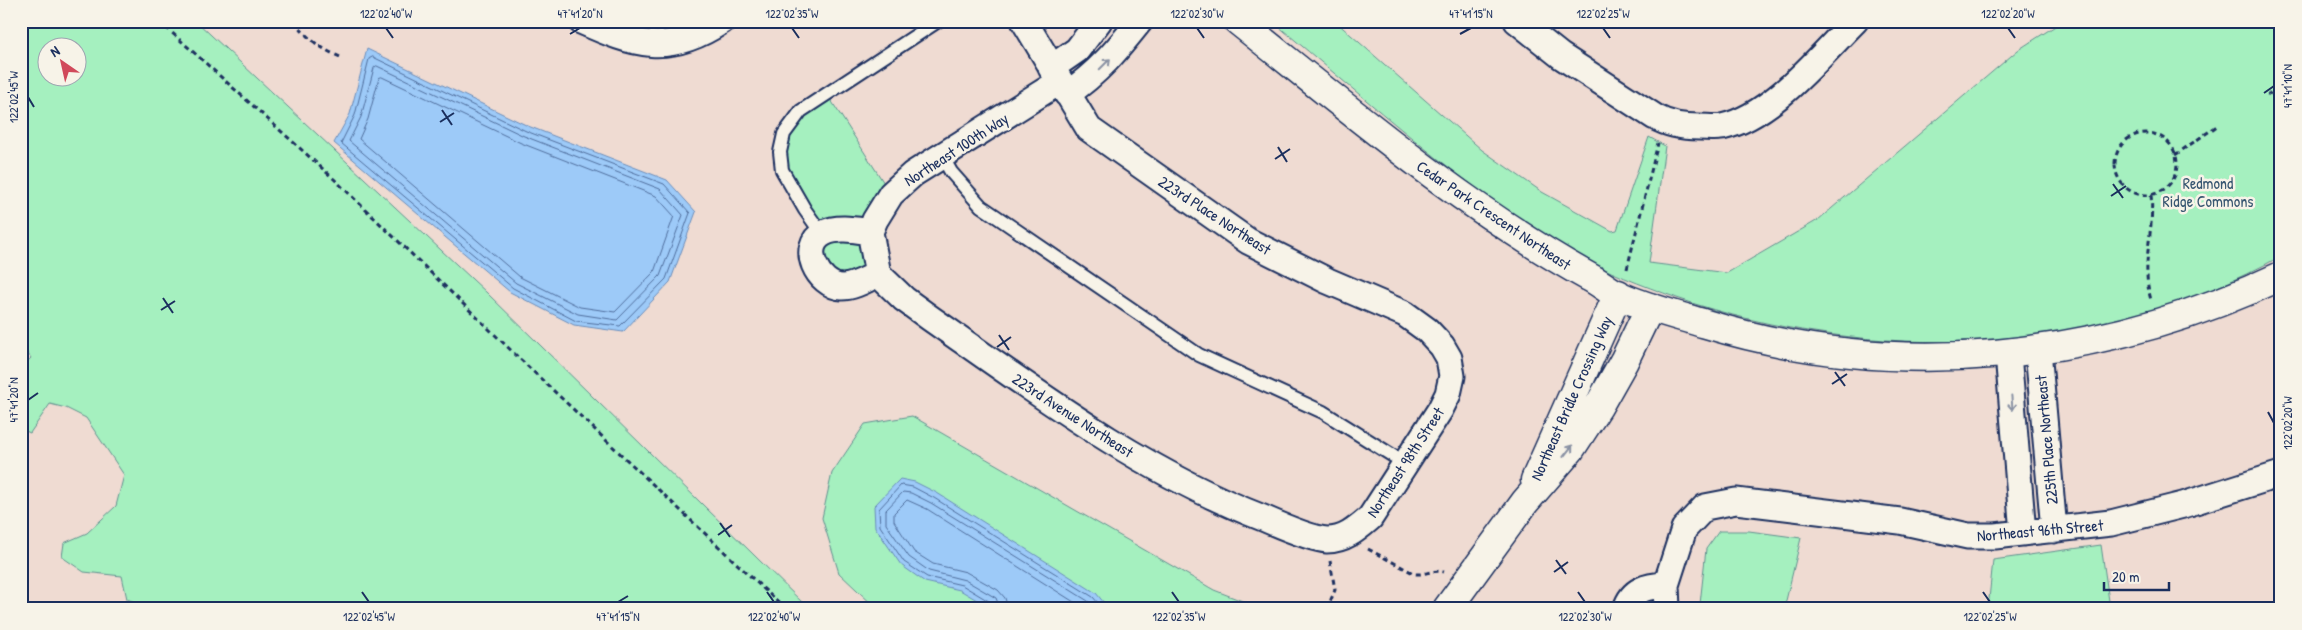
<svg xmlns="http://www.w3.org/2000/svg" width="2302" height="630" font-family="'Patrick Hand',sans-serif">
<style>
.green{fill:#a5f0bf;stroke:#60908e;fill-rule:evenodd}
.water{fill:#9dcaf8;stroke:#698cba}
.lines{fill:none;stroke-linecap:round;stroke-linejoin:round}
.shore{stroke:#4f6d9c;stroke-width:1}
.service-casing{stroke:#1b2f5e;stroke-width:16}
.minor-casing{stroke:#1b2f5e;stroke-width:29}
.tertiary-casing{stroke:#1b2f5e;stroke-width:31}
.path{stroke:#1b2f5e;stroke-width:3;stroke-dasharray:5 4;stroke-linecap:butt}
.service{stroke:#f7f3e8;stroke-width:12}
.minor{stroke:#f7f3e8;stroke-width:25}
.tertiary{stroke:#f7f3e8;stroke-width:28}
.oneway{stroke:#8991a3}
.ticks{fill:none;stroke:#1b2f5e;stroke-width:2}
.labels{text-anchor:middle;stroke-width:5;stroke-linejoin:round;paint-order:stroke}
.street-label{font-size:16px;fill:#1b2f5e;stroke:#f7f3e8}
.park-label{font-size:16px;fill:#375671;stroke:#f7f3e8}
.neatline{fill:none;stroke:#1b2f5e;stroke-width:2}
.ticks-label{font-size:12px;text-anchor:middle;fill:#1b2f5e}
</style>
<rect width="100%" height="100%" fill="#efdbd2"/>
<filter id="ink" filterUnits="userSpaceOnUse"><feTurbulence type="fractalNoise" baseFrequency=".02" numOctaves="2"/><feDisplacementMap in="SourceGraphic" scale="10" xChannelSelector="R" yChannelSelector="G"/><feConvolveMatrix kernelMatrix="1 2 1 2 8 2 1 2 1" color-interpolation-filters="sRGB"/></filter>
<g filter="url(#ink)">
<path class="green" d="M 21,21 L 196,21 L 487,293 L 809,609 L 154,609 L 127,599 L 122,576 L 84,572 L 62,557 L 64,543 L 87,533 L 116,506 L 124,475 L 86,418 L 66,408 L 50,404 L 30,433 L 21,429 L 21,368 L 31,358 L 21,345 ZM 48,48 L 78,48 L 78,78 L 48,78 Z
M 1272,21 L 1335,21 L 1482,150 L 1542,192 L 1612,231 L 1617,230 L 1649,137 L 1665,146 L 1649,263 L 1727,273 L 1818,220 L 2018,50 L 2063,21 L 2281,21 L 2281,256 C 2099,358 1871,365 1677,298 C 1642,285 1606,272 1574,253 C 1464,189 1370,102 1272,21 Z
M 827,94 L 891,194 L 882,207 L 878,274 L 823,279 L 822,233 L 782,170 L 784,134 Z
M 912,416 L 1214,590 L 1263,609 L 876,608 L 839,573 L 822,518 L 832,473 L 865,424 Z
M 1719,531 L 1749,531 L 1801,538 L 1784,609 L 1703,609 L 1700,604 L 1706,549 Z
M 2101,545 L 2109,601 L 2112,609 L 1988,609 L 1993,560 Z"/>
<path class="water" d="M 367,49 L 528,126 L 667,180 L 696,212 L 670,282 L 623,332 L 574,325 L 510,292 L 334,143 L 350,114 Z
M 900,479 L 915,482 L 937,493 L 1096,593 L 1109,609 L 992,609 L 960,590 L 925,582 L 901,565 L 875,527 L 874,506 Z"/>
<g class="lines">
<path class="shore" d="M 373,57 L 526,131 L 664,184 L 690,213 L 666,279 L 620,326 L 576,321 L 513,288 L 341,143 L 355,115 L 369,59 Z
M 377,66 L 524,136 L 660,189 L 683,215 L 660,276 L 617,320 L 578,314 L 516,283 L 349,141 L 361,117 L 374,68 Z
M 382,77 L 521,143 L 656,196 L 674,216 L 654,272 L 615,312 L 580,307 L 520,277 L 359,139 L 368,119 L 379,78 Z
M 994,609 L 992,603 L 962,585 L 927,577 L 904,562 L 880,526 L 879,509 L 901,485 L 913,487 L 934,498 L 1093,597 L 1103,609
M 1000,609 L 996,598 L 965,580 L 929,571 L 909,557 L 886,524 L 886,510 L 903,492 L 911,493 L 931,503 L 1088,601 L 1095,609
M 1008,609 L 1005,598 L 998,590 L 966,572 L 933,564 L 914,552 L 894,521 L 894,513 L 907,500 L 927,509 L 1085,609"/>
<g class="service-casing">
<path id="service" d="M 942,156 L 951,172 L 981,206 L 1199,355 L 1323,412 L 1406,464
M 822,234 L 805,210 L 782,170 L 780,152 L 784,134 L 801,111 L 938,21"/>
</g>
<g class="minor-casing">
<path id="minor" d="M 581,21 C 635,45 668,57 722,21
M 1024,21 L 1089,129 L 1248,241 L 1328,281 L 1405,314 L 1427,330 L 1442,346 L 1449,358 L 1452,376 L 1448,394 L 1440,410 L 1370,518 C 1357,529 1345,540 1327,540 C 1311,539 1279,525 1263,518 C 1141,471 1036,392 930,318 L 904,299 L 878,274 L 870,232 L 875,220 L 891,194 L 913,174 L 1059,82
M 1517,21 L 1561,56 L 1655,117 C 1669,125 1684,127 1699,127 C 1707,127 1715,128 1722,127 C 1772,116 1819,57 1855,21
M 1051,68 L 1077,50 L 1099,21
M 1067,94 C 1098,73 1117,50 1140,21
M 870,232 C 856,230 838,226 824,233 C 798,246 818,286 842,287 C 854,287 867,279 878,274
M 2038,350 L 2054,530
M 2008,354 L 2023,533
M 1626,609 C 1632,589 1647,586 1666,585
M 1667,609 L 1666,585 L 1684,529 L 1705,507 L 1736,501 L 1900,521 L 1968,536 L 1995,536 L 2111,523 L 2183,505 L 2281,474"/>
</g>
<g class="tertiary-casing">
<path id="tertiary" d="M 1238,21 C 1352,112 1462,206 1589,277 C 1599,282 1608,290 1618,295 C 1646,308 1677,315 1706,324 C 1897,382 2101,361 2281,276
M 1535,480 L 1618,294
M 1447,609 L 1525,502 L 1570,450 L 1598,407 L 1624,361 L 1650,307"/>
</g>
<path class="path" d="M 159,21 L 334,179 L 520,359 L 785,609
M 294,21 C 306,38 324,51 343,58
M 2267,94 L 2281,95
M2115 164a31 31 0 1 1 62 0a31 31 0 1 1-62 0Z
M 2175,155 L 2217,126
M 2151,195 C 2155,233 2140,261 2151,300
M 1627,269 L 1658,143
M 1368,549 L 1415,574 C 1425,575 1434,569 1444,572
M 1327,609 L 1335,590 L 1330,561"/>
<use href="#service" class="service"/>
<use href="#minor" class="minor"/>
<use href="#tertiary" class="tertiary"/>
</g>
<defs><path id="oneway-shaft" d="M-6 0H5M1.5-3L5.5 0L1.5 3" fill="none" stroke-width="1.6" stroke-linecap="round" stroke-linejoin="round" transform="scale(1.25)"/></defs>
<g class="oneway">
<use href="#oneway-shaft" transform="translate(1105 64) rotate(-45)"/>
<use href="#oneway-shaft" transform="translate(2012 403) rotate(85)"/>
<use href="#oneway-shaft" transform="translate(1568 451) rotate(-52)"/>
</g>
</g>
<path class="ticks" d="M 386,28 L 393,38M 792,28 L 799,38M 1197,28 L 1204,38M 1603,28 L 1610,38M 2008,28 L 2015,38M 570,34 L 580,28M 1460,34 L 1471,28M 2264,93 L 2274,86M 28,97 L 34,107M 442,110 L 452,125M 440,122 L 454,113M 1278,147 L 1287,162M 1275,159 L 1290,149M 2113,184 L 2123,198M 2111,196 L 2126,186M 163,298 L 173,313M 161,310 L 175,301M 999,335 L 1009,350M 997,347 L 1011,337M 1835,372 L 1845,386M 1832,384 L 1847,374M 28,400 L 38,393M 2268,412 L 2274,423M 720,523 L 730,537M 718,535 L 732,525M 1556,560 L 1566,574M 1554,572 L 1568,562M 362,592 L 369,602M 767,592 L 774,602M 1172,592 L 1179,602M 1578,592 L 1585,602M 1983,592 L 1990,602M 618,602 L 628,596"/>
<g class="labels">
<g class="street-label">
<text transform="translate(956 149) rotate(-33)" y="6">Northeast 100th Way</text>
<text transform="translate(1215 215) rotate(33)" y="6">223rd Place Northeast</text>
<text transform="translate(1494 215) rotate(34)" y="6">Cedar Park Crescent Northeast</text>
<text transform="translate(1571 398) rotate(-66)" y="6">Northeast Bridle Crossing Way</text>
<text transform="translate(1073 415) rotate(33)" y="6">223rd Avenue Northeast</text>
<text transform="translate(2046 440) rotate(-95)" y="6">225th Place Northeast</text>
<text transform="translate(1405 462) rotate(-57)" y="6">Northeast 98th Street</text>
<text transform="translate(2040 530) rotate(-5)" y="6">Northeast 96th Street</text>
</g>
<g class="park-label">
<text x="2208" y="189">Redmond<tspan x="2208" dy="18">Ridge Commons</tspan></text>
</g>
</g>
<rect width="2302" height="630" fill="none" stroke="#f7f3e8" stroke-width="55"/>
<g transform="translate(62 62) rotate(326)"><circle r="24" fill="#f7f3e8" stroke="#9fa5b1"/>
<path d="M0-4L9 19L0 12L-9 19Z" fill="#d1495b"/>
<text y="-8" font-size="14" font-weight="bold" text-anchor="middle" fill="#1b2f5e">N</text>
</g>
<path d="M2104 582v8h65v-8" fill="none" stroke="#1b2f5e" stroke-width="2.5"/>
<text x="2112" y="582" font-size="15" fill="#1b2f5e" stroke="#f7f3e8" stroke-width="4" paint-order="stroke">20 m</text>
<rect x="28" y="28" width="2246" height="574" class="neatline"/>
<g class="ticks-label">
<text x="386" y="18">122°02'40"W</text>
<text x="580" y="18">47°41'20"N</text>
<text x="792" y="18">122°02'35"W</text>
<text x="1197" y="18">122°02'30"W</text>
<text x="1471" y="18">47°41'15"N</text>
<text x="1603" y="18">122°02'25"W</text>
<text x="2008" y="18">122°02'20"W</text>
<text transform="translate(2288 86) rotate(-90)" y="4">47°41'10"N</text>
<text transform="translate(14 97) rotate(-90)" y="4">122°02'45"W</text>
<text transform="translate(14 400) rotate(-90)" y="4">47°41'20"N</text>
<text transform="translate(2288 423) rotate(-90)" y="4">122°02'20"W</text>
<text x="369" y="621">122°02'45"W</text>
<text x="618" y="621">47°41'15"N</text>
<text x="774" y="621">122°02'40"W</text>
<text x="1179" y="621">122°02'35"W</text>
<text x="1585" y="621">122°02'30"W</text>
<text x="1990" y="621">122°02'25"W</text>
</g>
</svg>
